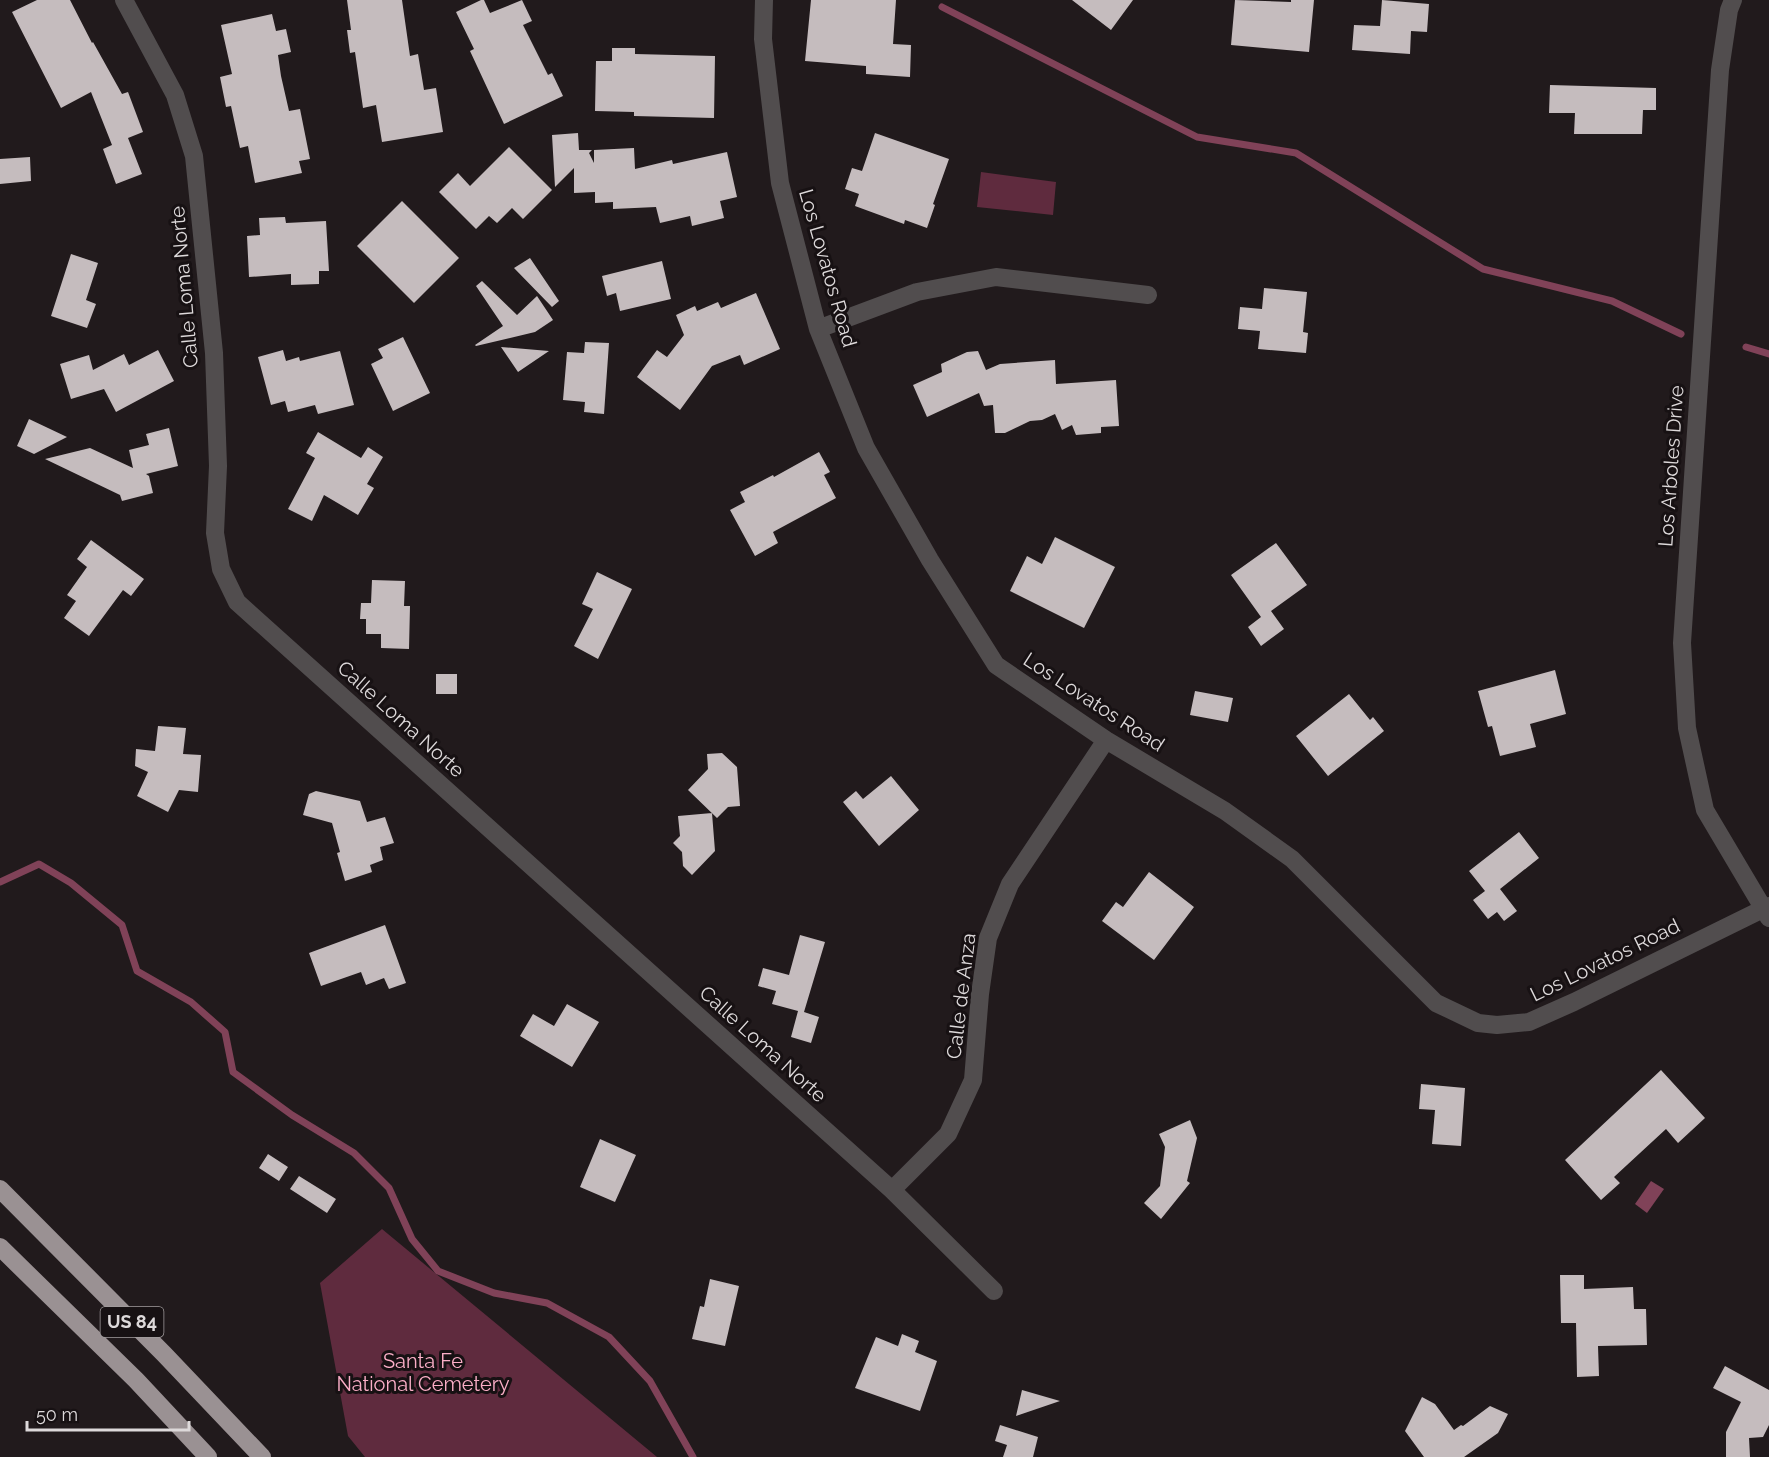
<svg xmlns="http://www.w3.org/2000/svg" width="1769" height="1457" font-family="Raleway,sans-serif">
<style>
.green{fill:#5f2b3e}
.water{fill:#804258}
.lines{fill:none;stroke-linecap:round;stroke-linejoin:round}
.stream{stroke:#804258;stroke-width:7}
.building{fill:#c5bcbe}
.minor{stroke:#514d4e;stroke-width:18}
.highway{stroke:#9a9193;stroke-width:18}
.labels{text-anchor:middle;stroke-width:6;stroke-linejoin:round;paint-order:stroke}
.shield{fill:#171113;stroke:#a29d9e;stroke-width:1.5}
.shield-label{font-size:18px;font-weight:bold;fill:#ddd9da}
.street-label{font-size:20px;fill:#ddd9da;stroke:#171113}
.park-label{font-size:20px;fill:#fbaec7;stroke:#171113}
</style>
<rect width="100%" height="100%" fill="#211a1c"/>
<path class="green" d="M 981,172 L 1056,182 L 1053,215 L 977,207 Z
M 382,1229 L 657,1457 L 365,1457 L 348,1436 L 320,1283 Z"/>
<path class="water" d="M 1651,1181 L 1664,1189 L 1647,1213 L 1635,1204 Z"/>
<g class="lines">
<path class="stream" d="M 942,7 L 1197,137 L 1296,153 L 1483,269 L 1612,301 L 1681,334
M 1746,347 L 1769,354
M 0,882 L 39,864 L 71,883 L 122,925 L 137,971 L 191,1002 L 225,1032 L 233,1072 L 292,1115 L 354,1153 L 389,1188 L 412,1239 L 438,1271 L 494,1293 L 547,1303 L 609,1337 L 650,1381 L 693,1457"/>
</g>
<path class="building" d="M 37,0 L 70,0 L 92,43 L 93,42 L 122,94 L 128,92 L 143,132 L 128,138 L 142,174 L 116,184 L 103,149 L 112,145 L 91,92 L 61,108 L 12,12 Z
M 347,0 L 402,0 L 410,56 L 418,54 L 424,90 L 436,88 L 443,132 L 382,142 L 376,105 L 363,108 L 355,52 L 350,53 L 347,30 L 351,30 Z
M 481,0 L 484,0 L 490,13 L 522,0 L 532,21 L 523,25 L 548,75 L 552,73 L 563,96 L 504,124 L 470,51 L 474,49 L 456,12 Z
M 811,0 L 896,0 L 893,44 L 911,45 L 910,77 L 866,74 L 866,66 L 805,61 Z
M 1072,0 L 1133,0 L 1111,30 Z
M 1235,0 L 1291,2 L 1291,0 L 1314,0 L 1309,52 L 1231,45 Z
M 1382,0 L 1429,4 L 1427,32 L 1411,31 L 1410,54 L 1352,50 L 1354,25 L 1380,26 Z
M 272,14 L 276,31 L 286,29 L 291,52 L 278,55 L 281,76 L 289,111 L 300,109 L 310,159 L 299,161 L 302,173 L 255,183 L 248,146 L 240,148 L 231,106 L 226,107 L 220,77 L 232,74 L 221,25 Z
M 612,48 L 635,48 L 635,54 L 715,56 L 714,118 L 634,116 L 634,112 L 595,111 L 596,61 L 612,61 Z
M 1550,85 L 1656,88 L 1656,110 L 1643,110 L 1642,134 L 1574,134 L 1575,113 L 1549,113 Z
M 578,133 L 579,150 L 592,150 L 589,153 L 594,163 L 594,150 L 634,148 L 635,169 L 672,160 L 673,164 L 727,152 L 737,197 L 720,201 L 724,218 L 692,226 L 690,216 L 660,223 L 656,207 L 613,209 L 613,202 L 595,203 L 595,192 L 574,193 L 574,168 L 555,187 L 552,135 Z
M 875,133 L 949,159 L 933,204 L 935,205 L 927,228 L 905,220 L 904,224 L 855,206 L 859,194 L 845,189 L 852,168 L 862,171 Z
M 509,147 L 552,190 L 523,219 L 512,208 L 497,223 L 489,216 L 476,229 L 439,192 L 458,173 L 470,186 Z
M 30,157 L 31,181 L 0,184 L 0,159 Z
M 402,201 L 459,258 L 414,303 L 357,246 Z
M 285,217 L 286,223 L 326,221 L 329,271 L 319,271 L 319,284 L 291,285 L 291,274 L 249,277 L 247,236 L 260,235 L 259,218 Z
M 71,254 L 98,263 L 86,300 L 96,304 L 87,328 L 51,316 Z
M 530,258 L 559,301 L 552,307 L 514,268 Z
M 662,261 L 671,299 L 620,311 L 616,293 L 607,296 L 602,276 Z
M 482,281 L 517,315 L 537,296 L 553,320 L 535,332 L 476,346 L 475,345 L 503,326 L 476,286 Z
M 1264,288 L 1307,292 L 1303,332 L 1308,333 L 1306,353 L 1258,349 L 1260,331 L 1238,329 L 1240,307 L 1262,309 Z
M 756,293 L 780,349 L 744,365 L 740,355 L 712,366 L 680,410 L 637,377 L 657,350 L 667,357 L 684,335 L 676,315 L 695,306 L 697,311 L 718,302 L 721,308 Z
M 403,337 L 430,393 L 393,411 L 371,364 L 383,358 L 378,349 Z
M 585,342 L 609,343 L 604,414 L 584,412 L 585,402 L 563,400 L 567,352 L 584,353 Z
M 501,347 L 549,351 L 518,372 Z
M 158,350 L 174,381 L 116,412 L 104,389 L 71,399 L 60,364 L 89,355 L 93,370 L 124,354 L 129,365 Z
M 283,350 L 286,361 L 299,357 L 300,361 L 340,351 L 354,405 L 318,414 L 315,405 L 288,412 L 285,401 L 271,405 L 258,357 Z
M 978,351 L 986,370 L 1000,364 L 1055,360 L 1056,384 L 1116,380 L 1119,426 L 1101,427 L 1101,433 L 1076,435 L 1072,425 L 1062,430 L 1055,414 L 1042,420 L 1030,421 L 1005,433 L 995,433 L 993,405 L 984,406 L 979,393 L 927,417 L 913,385 L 942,372 L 941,364 L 967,352 Z
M 29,419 L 67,437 L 34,454 L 17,446 Z
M 169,428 L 178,466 L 146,474 L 149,476 L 153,493 L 122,501 L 120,495 L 45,459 L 90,448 L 133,468 L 129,450 L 149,445 L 146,434 Z
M 318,432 L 361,458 L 368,447 L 383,457 L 367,484 L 374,488 L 358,515 L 324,495 L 312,521 L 288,509 L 315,458 L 306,453 Z
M 819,452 L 830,472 L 824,475 L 836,498 L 773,532 L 778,543 L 755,556 L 730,510 L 745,502 L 740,492 L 773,475 L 774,477 Z
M 1055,537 L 1115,567 L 1084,628 L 1010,591 L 1027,556 L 1042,564 Z
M 91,540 L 144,579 L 131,596 L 123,590 L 89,636 L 64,618 L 76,601 L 67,595 L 87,567 L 77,559 Z
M 1276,543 L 1307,585 L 1271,611 L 1284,629 L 1261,646 L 1248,627 L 1261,617 L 1231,575 Z
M 597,572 L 632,589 L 598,659 L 574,646 L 593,609 L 582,604 Z
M 372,580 L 405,581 L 404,606 L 410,606 L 409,649 L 381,648 L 381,634 L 366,634 L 366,619 L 360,619 L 361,603 L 371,603 Z
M 1555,670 L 1566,714 L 1530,724 L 1536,747 L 1500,756 L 1492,726 L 1488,727 L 1478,691 Z
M 436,674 L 457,674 L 457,694 L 436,694 Z
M 1195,691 L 1233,698 L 1228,722 L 1190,715 Z
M 1349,694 L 1370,720 L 1373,717 L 1384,731 L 1328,776 L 1296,736 Z
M 158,726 L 186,728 L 183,754 L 201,755 L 198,792 L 179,790 L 168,812 L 137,796 L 148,772 L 135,766 L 136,749 L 155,751 Z
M 722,753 L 737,767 L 740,806 L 728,807 L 717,818 L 688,790 L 708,769 L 707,754 Z
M 891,776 L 919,810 L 879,846 L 843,802 L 856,791 L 863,799 Z
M 316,791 L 360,801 L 367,822 L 385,817 L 394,843 L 380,847 L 383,860 L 370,865 L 372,872 L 345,881 L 337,853 L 340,852 L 332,823 L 303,815 L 309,794 Z
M 712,813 L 715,851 L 692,875 L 683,866 L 682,852 L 673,843 L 680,836 L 678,816 Z
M 1519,832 L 1539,858 L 1500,889 L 1517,911 L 1504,921 L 1497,912 L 1488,919 L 1473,900 L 1485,891 L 1469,871 Z
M 1149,872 L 1194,907 L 1154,960 L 1102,921 L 1116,902 L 1123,907 Z
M 385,925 L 406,983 L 389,989 L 384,978 L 366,985 L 361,972 L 321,986 L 309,953 Z
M 800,935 L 825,942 L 804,1012 L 819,1017 L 811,1043 L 791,1037 L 798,1011 L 772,1004 L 776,991 L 758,986 L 763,968 L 789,975 Z
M 567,1004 L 599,1022 L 572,1067 L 520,1036 L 533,1014 L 554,1026 Z
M 1661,1070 L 1705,1118 L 1678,1143 L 1666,1129 L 1614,1177 L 1620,1183 L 1601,1200 L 1565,1160 Z
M 1421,1084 L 1465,1088 L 1461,1146 L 1432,1144 L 1435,1110 L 1419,1109 Z
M 1190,1120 L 1197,1138 L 1187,1181 L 1190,1183 L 1161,1219 L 1144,1203 L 1160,1186 L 1165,1147 L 1159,1134 Z
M 600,1139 L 636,1155 L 615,1202 L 580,1187 Z
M 268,1154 L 288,1167 L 279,1181 L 259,1168 Z
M 299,1176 L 336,1199 L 327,1213 L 290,1189 Z
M 1560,1275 L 1584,1275 L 1584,1289 L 1633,1287 L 1634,1309 L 1646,1309 L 1647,1345 L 1598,1346 L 1599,1376 L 1577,1377 L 1576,1323 L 1561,1323 Z
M 710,1279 L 739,1286 L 725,1346 L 692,1339 L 700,1306 L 704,1307 Z
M 902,1334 L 919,1341 L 915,1352 L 937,1361 L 920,1411 L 855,1388 L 876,1337 L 898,1346 Z
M 1725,1366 L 1769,1390 L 1769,1425 L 1763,1437 L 1749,1438 L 1750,1457 L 1726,1457 L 1726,1432 L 1741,1402 L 1713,1388 Z
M 1022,1390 L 1060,1401 L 1016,1416 Z
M 1422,1397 L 1435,1404 L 1454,1430 L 1461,1425 L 1463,1426 L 1490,1406 L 1508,1414 L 1498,1433 L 1464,1457 L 1424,1457 L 1405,1431 Z
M 1000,1425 L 1038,1437 L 1033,1457 L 1003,1457 L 1007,1445 L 995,1441 Z"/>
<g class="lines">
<path class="minor" d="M 124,0 L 175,95 L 194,156 L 214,353 L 218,466 L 215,533 L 221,569 L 237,602 L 892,1190 L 994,1291
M 764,0 L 763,39 L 780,183 L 818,329 L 866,448 L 930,560 L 996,665 L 1106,740 L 1225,811 L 1292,859 L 1436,1003 L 1478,1023 L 1497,1025 L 1529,1022 L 1574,1002 L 1769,906
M 1733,0 L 1729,10 L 1720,70 L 1682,643 L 1687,728 L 1705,810 L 1769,918
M 818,329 L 917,292 L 996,277 L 1148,295
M 892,1190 L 948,1134 L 973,1080 L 980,994 L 988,938 L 1010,884 L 1106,740"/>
<path class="highway" d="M 0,1189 L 164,1354 L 262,1457
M 0,1247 L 136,1380 L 208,1457"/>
</g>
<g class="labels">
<rect class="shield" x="100.5" y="1307" width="63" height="30" rx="4.5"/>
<g class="shield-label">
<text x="132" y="1328">US 84</text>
</g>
<g class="street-label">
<text transform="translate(828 268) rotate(74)" y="7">Los Lovatos Road</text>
<text transform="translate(184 287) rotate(-95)" y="7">Calle Loma Norte</text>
<text transform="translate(1671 466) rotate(-86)" y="7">Los Arboles Drive</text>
<text transform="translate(1094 702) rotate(33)" y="7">Los Lovatos Road</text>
<text transform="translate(401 719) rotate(42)" y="7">Calle Loma Norte</text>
<text transform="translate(1605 960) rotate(-26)" y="7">Los Lovatos Road</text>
<text transform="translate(961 996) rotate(-83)" y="7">Calle de Anza</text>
<text transform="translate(763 1044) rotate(42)" y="7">Calle Loma Norte</text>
</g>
<g class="park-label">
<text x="423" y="1368">Santa Fe<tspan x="423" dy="23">National Cemetery</tspan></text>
</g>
</g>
<path d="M27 1421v9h162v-9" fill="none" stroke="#ddd9da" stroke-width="3"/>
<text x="36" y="1421" font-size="18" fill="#ddd9da" stroke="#171113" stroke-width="4.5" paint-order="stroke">50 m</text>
</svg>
